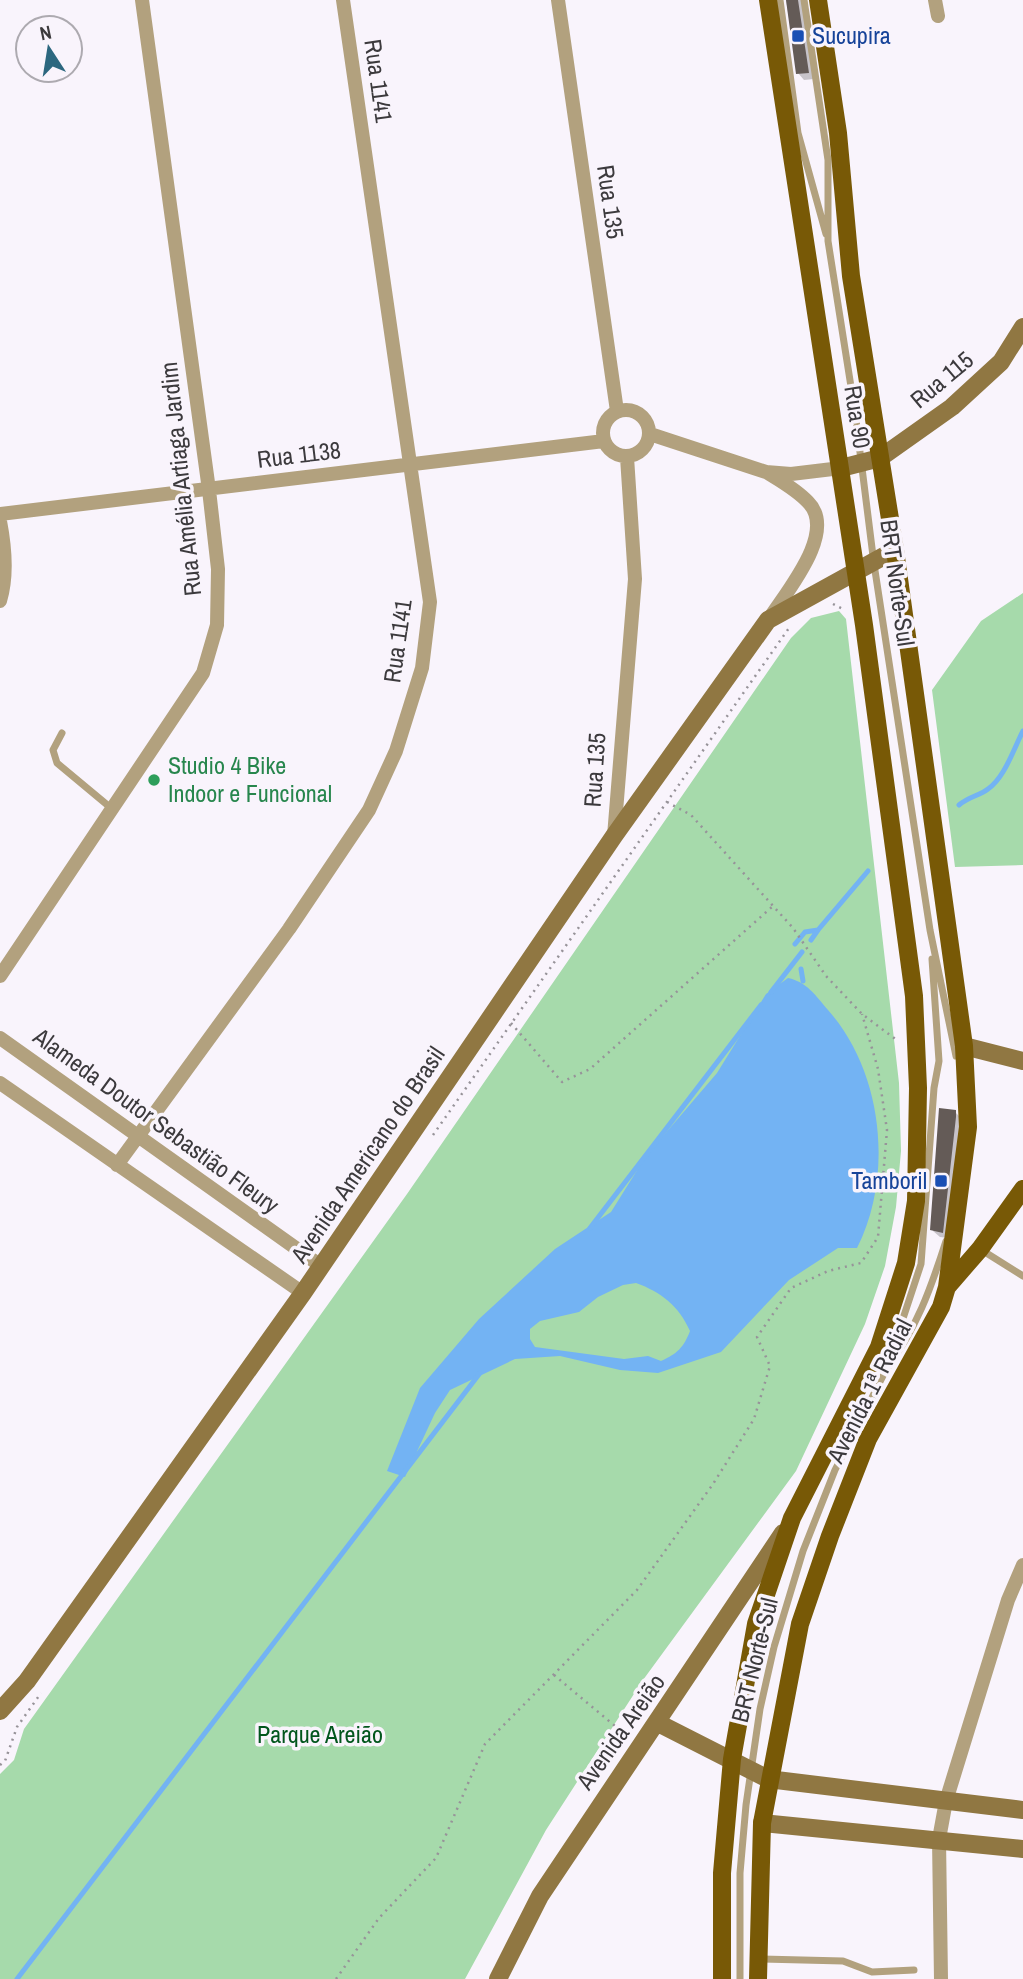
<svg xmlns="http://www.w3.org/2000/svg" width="1023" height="1979" font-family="'Archivo Narrow',sans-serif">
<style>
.green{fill:#a6daab}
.water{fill:#73b3f3;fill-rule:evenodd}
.shadow{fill:#0003}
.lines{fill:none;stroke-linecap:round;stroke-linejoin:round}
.stream{stroke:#73b3f3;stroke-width:5}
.building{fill:#645b57}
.path{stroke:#979399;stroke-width:2.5;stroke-dasharray:2 5;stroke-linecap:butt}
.lane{stroke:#b2a17e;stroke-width:7}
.street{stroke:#b2a17e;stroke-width:14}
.secondary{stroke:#907742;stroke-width:18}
.primary{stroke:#785906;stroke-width:18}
.transit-dot{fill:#1a4fb4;stroke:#f9f4fc;stroke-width:2.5}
.leisure-dot{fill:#2e9e5b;stroke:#f9f4fc;stroke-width:2.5}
.labels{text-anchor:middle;stroke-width:7;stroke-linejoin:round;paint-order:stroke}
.transit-label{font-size:24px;fill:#164399;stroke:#f9f4fc;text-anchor:start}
.street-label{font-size:24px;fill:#3c3a3d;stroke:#f9f4fc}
.leisure-label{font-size:24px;fill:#27864d;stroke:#f9f4fc;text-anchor:start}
.park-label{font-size:24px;fill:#02561d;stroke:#f9f4fc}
</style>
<rect width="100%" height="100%" fill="#f9f4fc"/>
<path class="green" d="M 1023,593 L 1023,865 L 955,867 L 932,690 L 981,621 Z
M 839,611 L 846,619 L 899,1083 L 901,1151 L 896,1207 L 885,1266 L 865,1324 L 796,1471 L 643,1680 L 546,1830 L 465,1979 L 0,1979 L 0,1774 L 14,1760 L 24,1729 L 407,1194 L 791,638 L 811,618 Z"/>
<path class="water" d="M 788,978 C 807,982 815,995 828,1010 C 883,1072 894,1175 857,1248 L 838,1248 L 789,1280 L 721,1352 L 658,1373 L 620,1370 L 560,1356 L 515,1359 L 450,1390 L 435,1413 L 405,1477 L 387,1471 L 420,1388 L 479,1319 L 555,1249 L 611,1212 L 646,1156 L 717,1073 L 766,994 ZM 636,1283 C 661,1292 679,1306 690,1331 C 684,1347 677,1354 661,1361 L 648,1356 L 624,1359 L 535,1347 L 530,1339 L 530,1329 L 540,1321 L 579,1312 L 598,1297 L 623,1285 Z"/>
<path class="shadow" d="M 786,0 L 807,0 L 814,79 L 804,80 L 798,73 Z
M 940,1110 L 955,1112 L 961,1118 L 948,1238 L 940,1237 L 933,1231 Z"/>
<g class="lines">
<path class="stream" d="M 959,805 C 970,796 979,796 988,789 C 1005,777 1013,750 1023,731
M 811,940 L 818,930
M 795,944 L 805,932 L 818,930 L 868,871
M 801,969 L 803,981
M 771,992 L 802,952
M 590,1228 L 761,1005
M 17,1979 L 480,1373"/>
</g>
<path class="building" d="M 786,0 L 798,0 L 809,73 L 796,74 Z
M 939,1108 L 956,1110 L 956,1117 L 943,1233 L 930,1230 Z"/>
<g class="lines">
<path class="path" d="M 833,604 L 845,610
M 667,802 L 691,815 L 793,928 L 826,976 L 862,1014 L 898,1041
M 511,1023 L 562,1082 L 590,1069 L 773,906
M 433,1135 L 789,628
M 554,1675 L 627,1736
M 0,1765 L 5,1761 L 17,1727 L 41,1693
M 336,1979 L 379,1918 L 436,1858 L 485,1744 L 637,1590 L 713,1484 L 754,1419 L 770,1366 L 757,1337 L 791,1288 L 828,1271 L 861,1263 L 878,1237 L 887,1130 L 878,1069 L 862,1014"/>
<path class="lane" d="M 780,0 L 798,133 L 826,234
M 804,0 L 828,160 L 828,241 L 855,412 L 874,564 L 930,930 L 956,1056
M 62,733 L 53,750 L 57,763 L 111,808
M 980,1249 L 1023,1276
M 886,1370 C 917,1327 930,1291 946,1241
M 759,1959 L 843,1961 L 872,1972 L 914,1970
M 740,1979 L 740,1873 L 746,1805 L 760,1709 L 774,1647 L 803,1551 L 835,1470 L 886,1370 L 921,1264 L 934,1088 L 939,1061 L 932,959"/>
<path class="street" d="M 558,0 L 617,411
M 935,0 L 938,16
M603 433a23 23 0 1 1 46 0a23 23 0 1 1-46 0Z
M 650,434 L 766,472 L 791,474 L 841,468
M 768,473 C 781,481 797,490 808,502 C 838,532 786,592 769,619
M 0,514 L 604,441
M 0,521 C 5,547 8,575 0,601
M 614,836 L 635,579 L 627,457
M 0,976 L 203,673 L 217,625 L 218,569 L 209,490 L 142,0
M 0,1038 L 321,1266
M 0,1083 L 303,1293
M 117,1165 L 289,929 L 369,810 L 396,751 L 422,668 L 430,602 L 343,0
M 941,1979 L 939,1839 L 946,1801 L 1008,1600 L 1023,1565"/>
<path class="secondary" d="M 841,468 L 880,458 L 952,407 L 1001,362 L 1023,327
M 964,1046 L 1023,1061
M 0,1711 L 27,1681 L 303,1293 L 614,836 L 768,620 L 895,550
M 658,1723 L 768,1779 L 1023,1810
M 762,1823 L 1023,1849
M 498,1979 L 540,1896 L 783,1533"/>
<path class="primary" d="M 947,1287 L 980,1249 L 1023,1189
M 722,1979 L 722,1873 L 732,1759 L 756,1624 L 792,1518 L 879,1347 L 906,1263 L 916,1201 L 918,1088 L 914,996 L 864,625 L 768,0
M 758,1979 L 762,1823 L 800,1624 L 830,1536 L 868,1439 L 941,1307 L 947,1287 L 968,1127 L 964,1046 L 895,550 L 851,276 L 838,133 L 818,0"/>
</g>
<g class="transit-dot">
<rect x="791" y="29" width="14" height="14" rx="3.5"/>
<rect x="934" y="1174" width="14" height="14" rx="3.5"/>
</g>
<circle class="leisure-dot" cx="154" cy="780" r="7"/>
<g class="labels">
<g class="transit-label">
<text x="812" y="44">Sucupira</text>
<text x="927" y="1189" text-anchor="end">Tamboril</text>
</g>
<g class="street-label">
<text transform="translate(378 81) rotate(82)" y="8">Rua 1141</text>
<text transform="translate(610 202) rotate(82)" y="8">Rua 135</text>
<text transform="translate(942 380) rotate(-40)" y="8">Rua 115</text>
<text transform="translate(857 417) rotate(81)" y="8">Rua 90</text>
<text transform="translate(299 455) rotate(-7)" y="8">Rua 1138</text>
<text transform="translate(181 479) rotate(-96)" y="8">Rua Amélia Artiaga Jardim</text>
<text transform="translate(897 583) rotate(82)" y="8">BRT Norte-Sul</text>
<text transform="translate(398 641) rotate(-82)" y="8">Rua 1141</text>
<text transform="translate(595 770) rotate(-86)" y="8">Rua 135</text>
<text transform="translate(156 1121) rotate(36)" y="8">Alameda Doutor Sebastião Fleury</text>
<text transform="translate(368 1155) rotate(-56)" y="8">Avenida Americano do Brasil</text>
<text transform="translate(870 1391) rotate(-63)" y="8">Avenida 1ª Radial</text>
<text transform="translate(755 1660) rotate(-76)" y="8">BRT Norte-Sul</text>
<text transform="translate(621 1732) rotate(-55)" y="8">Avenida Areião</text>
</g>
<g class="leisure-label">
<text x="168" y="774">Studio 4 Bike<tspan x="168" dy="28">Indoor e Funcional</tspan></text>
</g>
<g class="park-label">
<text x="320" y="1743">Parque Areião</text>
</g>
</g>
<g transform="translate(49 49) rotate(348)"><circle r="33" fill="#f9f4fc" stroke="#adaab0" stroke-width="2"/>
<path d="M0-5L12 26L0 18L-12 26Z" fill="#2c677f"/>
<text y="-10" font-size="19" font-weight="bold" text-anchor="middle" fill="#3c3a3d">N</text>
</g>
</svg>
